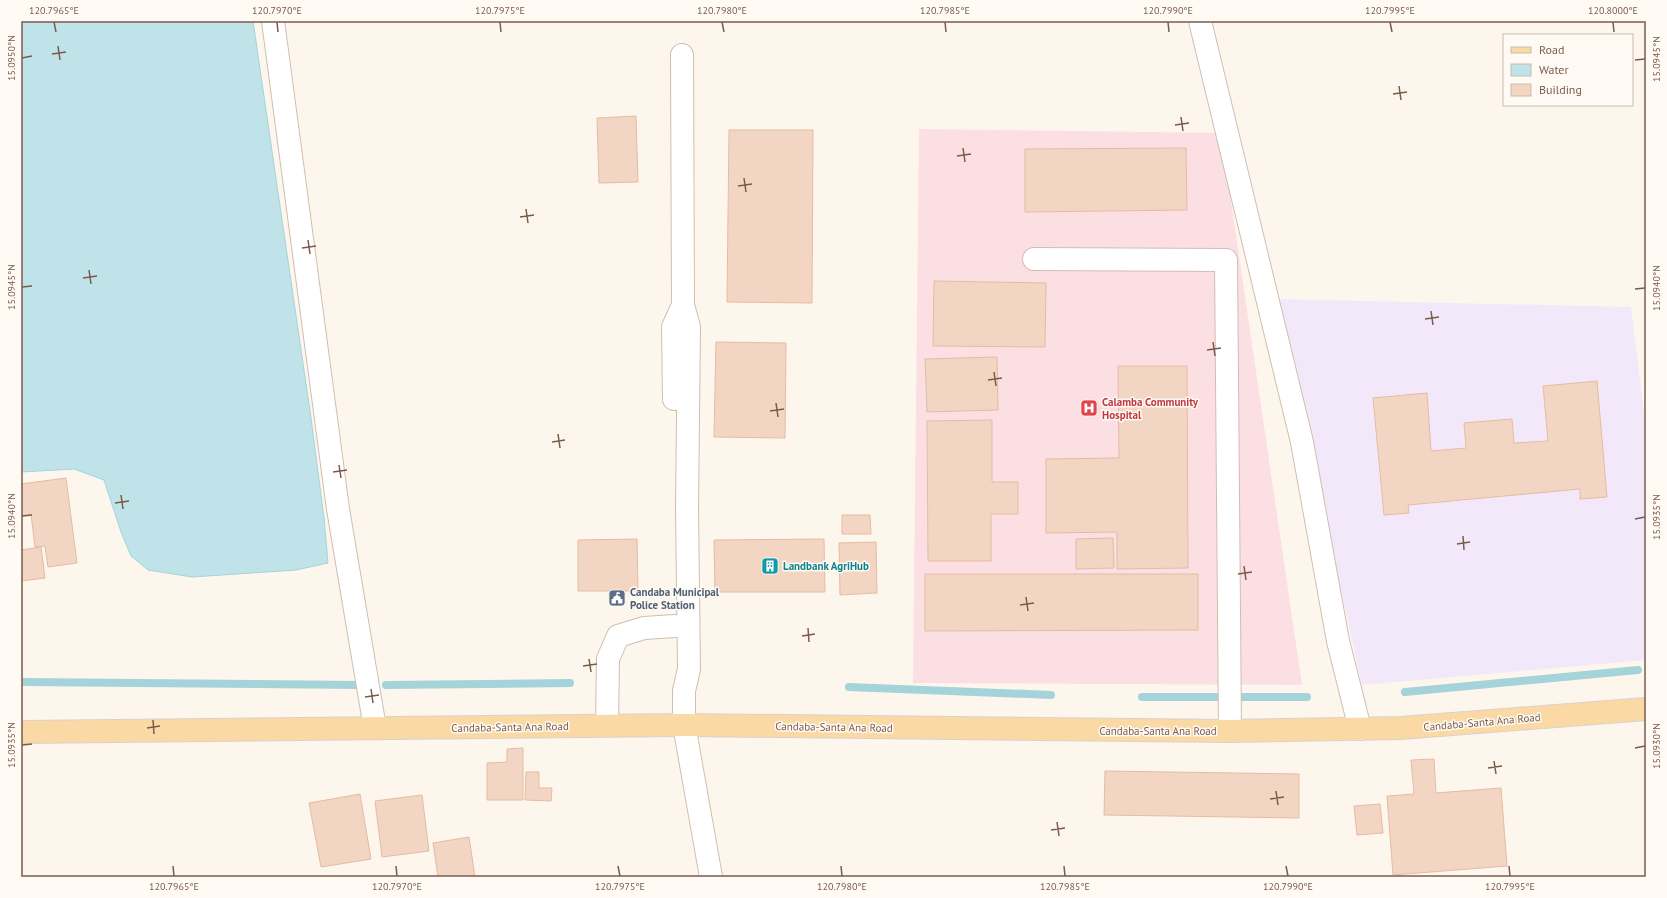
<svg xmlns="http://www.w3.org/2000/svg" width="1667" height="898" font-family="'PT Sans',sans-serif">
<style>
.education{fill:#f3e8fa}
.medical{fill:#fbdfe3}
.water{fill:#bfe3e8;stroke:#a5d3da}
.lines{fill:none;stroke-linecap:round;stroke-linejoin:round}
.stream{stroke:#a5d3da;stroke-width:8}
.building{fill:#f3d5c3;stroke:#e6bba3}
.minor-casing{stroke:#d1beb0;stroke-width:24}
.major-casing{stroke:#dad1cd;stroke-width:24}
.minor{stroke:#fff;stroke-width:22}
.major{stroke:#fbd9a5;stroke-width:22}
.ticks{fill:none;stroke:#7a5c4d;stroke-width:1.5}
.labels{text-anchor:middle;stroke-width:3;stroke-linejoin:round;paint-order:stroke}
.health-label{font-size:11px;font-weight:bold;fill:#be3a42;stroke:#fffaf3;text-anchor:start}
.culture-label{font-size:11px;font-weight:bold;fill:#0d838f;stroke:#fffaf3;text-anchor:start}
.service-label{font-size:11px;font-weight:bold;fill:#4e5e75;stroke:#fffaf3;text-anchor:start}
.street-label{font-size:11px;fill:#7a5c4d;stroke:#fffaf3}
.neatline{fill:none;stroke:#7a5c4d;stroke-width:1.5}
.ticks-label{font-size:10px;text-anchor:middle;fill:#7a5c4d}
</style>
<rect width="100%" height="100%" fill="#fdf6ec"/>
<path class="education" d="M 1277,299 L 1631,307 L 1646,429 L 1646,660 L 1362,685 Z"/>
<path class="medical" d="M 919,129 L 1221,133 L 1302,685 L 913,683 Z"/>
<path class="water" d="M 21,21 L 253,21 L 311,418 L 324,518 L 328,563 L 296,570 L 192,577 L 148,570 L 131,556 L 121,532 L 104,480 L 74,469 L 21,472 Z"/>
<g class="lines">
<path class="stream" d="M 21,682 L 362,685
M 386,685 L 570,683
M 849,687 L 1051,695
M 1405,692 L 1638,670
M 1142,697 L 1217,697
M 1242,697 L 1307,697"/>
</g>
<path class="building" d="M 636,116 L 638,182 L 599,183 L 597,118 Z
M 729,130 L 813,130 L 812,303 L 727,302 Z
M 1186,148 L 1187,210 L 1025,212 L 1025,149 Z
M 934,281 L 1046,283 L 1045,347 L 933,346 Z
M 716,342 L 786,343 L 785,438 L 714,437 Z
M 997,357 L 998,410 L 927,412 L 925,359 Z
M 1118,366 L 1187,366 L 1188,568 L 1117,569 L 1117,532 L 1046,533 L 1046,459 L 1119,458 Z
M 1597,381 L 1607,497 L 1580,499 L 1580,489 L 1408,505 L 1409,513 L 1384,515 L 1373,398 L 1427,393 L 1431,451 L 1466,448 L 1464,423 L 1512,419 L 1514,443 L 1548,441 L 1543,386 Z
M 992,420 L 992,482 L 1018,482 L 1018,514 L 991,514 L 991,561 L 928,561 L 927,421 Z
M 66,478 L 77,563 L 48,567 L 45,546 L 35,547 L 31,514 L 21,516 L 21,484 Z
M 842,515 L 870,515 L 871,534 L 842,534 Z
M 1113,538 L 1114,568 L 1076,569 L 1076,539 Z
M 637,539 L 638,591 L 578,591 L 578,540 Z
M 824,539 L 825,592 L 715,592 L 714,540 Z
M 876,542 L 877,593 L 840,595 L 839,543 Z
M 41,547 L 45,578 L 21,581 L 21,550 Z
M 925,574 L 1198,574 L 1198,630 L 925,631 Z
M 523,748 L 523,800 L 487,800 L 487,763 L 507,762 L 507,749 Z
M 1434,759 L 1436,793 L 1501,788 L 1507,866 L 1393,875 L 1387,796 L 1414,794 L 1411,760 Z
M 1105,771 L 1299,774 L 1299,818 L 1104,815 Z
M 526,772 L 539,772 L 539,788 L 552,788 L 551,801 L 525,800 Z
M 360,794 L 371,859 L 321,867 L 309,803 Z
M 422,795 L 429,851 L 382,857 L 375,801 Z
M 1380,804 L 1383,833 L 1357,835 L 1354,806 Z
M 469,837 L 475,877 L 438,877 L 433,843 Z"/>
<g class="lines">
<g class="minor-casing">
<path id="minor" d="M 273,21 L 338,509 L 375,728
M 1200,21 L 1302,442 L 1338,641 L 1360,729
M 682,55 L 683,305 L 689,327 L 687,508 L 689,669 L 684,691 L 684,725 L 711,877
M 1034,259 L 1226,260 L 1230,731
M 674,399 L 673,327 L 683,305
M 607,725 L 608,659 L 618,636 L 644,628 L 675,626"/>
</g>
<g class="major-casing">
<path id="major" d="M 21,732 L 684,725 L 1230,731 L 1401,728 L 1646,709"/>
</g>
<use href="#minor" class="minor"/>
<use href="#major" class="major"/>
</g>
<path class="ticks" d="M 54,22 L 56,32M 277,22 L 278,32M 500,22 L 501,32M 722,22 L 724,32M 945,22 L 946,32M 1168,22 L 1169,32M 1390,22 L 1392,32M 1613,22 L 1614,32M 58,46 L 60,60M 52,54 L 66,52M 22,58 L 32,56M 1635,60 L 1645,59M 1399,86 L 1401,100M 1393,94 L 1407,92M 1181,117 L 1183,131M 1175,125 L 1189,123M 963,148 L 965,162M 957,156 L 971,154M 744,178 L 746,192M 738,186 L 752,184M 526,209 L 528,223M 520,217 L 534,215M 308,240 L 310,254M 302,248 L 316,246M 89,270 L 91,284M 83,278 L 97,276M 22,287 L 32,286M 1635,289 L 1645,288M 1431,311 L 1433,325M 1425,319 L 1439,317M 1213,342 L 1215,356M 1207,350 L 1221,348M 994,372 L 996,386M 988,380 L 1002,378M 776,403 L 778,417M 770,411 L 784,409M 558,434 L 560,448M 552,442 L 565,440M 339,465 L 341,478M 333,472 L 347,470M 121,495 L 123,509M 115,503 L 129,501M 22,516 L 32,515M 1635,519 L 1645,517M 1463,536 L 1464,550M 1457,544 L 1470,542M 1244,566 L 1246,580M 1238,574 L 1252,572M 1026,597 L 1028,611M 1020,605 L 1034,603M 808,628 L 809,642M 802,636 L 815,634M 589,659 L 591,672M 583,666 L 597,664M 371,689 L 373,703M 365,697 L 379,695M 153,720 L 154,734M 147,728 L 160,726M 22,745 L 32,744M 1635,748 L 1645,746M 1494,761 L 1496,774M 1488,768 L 1502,766M 1276,791 L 1278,805M 1270,799 L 1284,797M 1057,822 L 1059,836M 1051,830 L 1065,828M 173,866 L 174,876M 396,866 L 397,876M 618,866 L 620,876M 841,866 L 842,876M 1064,866 L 1065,876M 1286,866 L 1288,876M 1509,866 L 1510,876"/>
<defs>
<g id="hospital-square" transform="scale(0.9)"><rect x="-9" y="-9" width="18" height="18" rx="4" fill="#e0444e" stroke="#fffaf3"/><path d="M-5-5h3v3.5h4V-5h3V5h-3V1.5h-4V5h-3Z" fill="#fff"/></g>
<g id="building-square" transform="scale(0.9)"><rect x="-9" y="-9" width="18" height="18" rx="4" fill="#0f9aa8" stroke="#fffaf3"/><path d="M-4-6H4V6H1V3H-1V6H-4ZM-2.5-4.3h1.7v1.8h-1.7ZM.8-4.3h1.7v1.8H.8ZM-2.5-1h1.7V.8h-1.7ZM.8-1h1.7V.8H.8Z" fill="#fff"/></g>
<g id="civic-square" transform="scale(0.9)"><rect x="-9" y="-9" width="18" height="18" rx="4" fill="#5c6f8a" stroke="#fffaf3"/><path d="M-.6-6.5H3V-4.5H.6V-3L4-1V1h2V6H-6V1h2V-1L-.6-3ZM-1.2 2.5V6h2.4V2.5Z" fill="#fff"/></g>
</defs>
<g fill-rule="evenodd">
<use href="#hospital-square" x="1089" y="408"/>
<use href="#building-square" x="770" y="566"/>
<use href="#civic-square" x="617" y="598"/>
</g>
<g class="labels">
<g class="health-label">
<text x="1102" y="406">Calamba Community<tspan x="1102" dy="13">Hospital</tspan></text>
</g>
<g class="culture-label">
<text x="783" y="570">Landbank AgriHub</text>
</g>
<g class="service-label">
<text x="630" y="596">Candaba Municipal<tspan x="630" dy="13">Police Station</tspan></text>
</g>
<g class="street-label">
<text transform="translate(1482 722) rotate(-5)" y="4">Candaba-Santa Ana Road</text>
<text transform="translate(510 727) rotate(-1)" y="4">Candaba-Santa Ana Road</text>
<text transform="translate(834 727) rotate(1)" y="4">Candaba-Santa Ana Road</text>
<text x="1158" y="735">Candaba-Santa Ana Road</text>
</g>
</g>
<rect width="1667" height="898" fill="none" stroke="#fffaf3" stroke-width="44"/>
<rect x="1503" y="34" width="130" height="72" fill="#fffaf3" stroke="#cabbb1"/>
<rect x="1511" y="47" width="20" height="6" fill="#fbd9a5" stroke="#cabbb1"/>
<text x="1539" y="54" font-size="12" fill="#7a5c4d">Road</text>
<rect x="1511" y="64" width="20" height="12" fill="#bfe3e8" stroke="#cabbb1"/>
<text x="1539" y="74" font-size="12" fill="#7a5c4d">Water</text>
<rect x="1511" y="84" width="20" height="12" fill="#f3d5c3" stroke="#cabbb1"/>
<text x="1539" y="94" font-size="12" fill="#7a5c4d">Building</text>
<rect x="22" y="22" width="1623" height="854" class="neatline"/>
<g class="ticks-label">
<text x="54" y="14">120.7965°E</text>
<text x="277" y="14">120.7970°E</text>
<text x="500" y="14">120.7975°E</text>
<text x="722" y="14">120.7980°E</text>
<text x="945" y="14">120.7985°E</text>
<text x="1168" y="14">120.7990°E</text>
<text x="1390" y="14">120.7995°E</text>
<text x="1613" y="14">120.8000°E</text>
<text transform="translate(11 58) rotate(-90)" y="4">15.0950°N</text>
<text transform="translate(1656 59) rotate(-90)" y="4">15.0945°N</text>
<text transform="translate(11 287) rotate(-90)" y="4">15.0945°N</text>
<text transform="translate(1656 288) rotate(-90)" y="4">15.0940°N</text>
<text transform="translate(11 516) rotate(-90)" y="4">15.0940°N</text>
<text transform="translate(1656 517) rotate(-90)" y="4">15.0935°N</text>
<text transform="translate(11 745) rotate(-90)" y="4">15.0935°N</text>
<text transform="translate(1656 746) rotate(-90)" y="4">15.0930°N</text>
<text x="174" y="890">120.7965°E</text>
<text x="397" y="890">120.7970°E</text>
<text x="620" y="890">120.7975°E</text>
<text x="842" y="890">120.7980°E</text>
<text x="1065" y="890">120.7985°E</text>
<text x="1288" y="890">120.7990°E</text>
<text x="1510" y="890">120.7995°E</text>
</g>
</svg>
